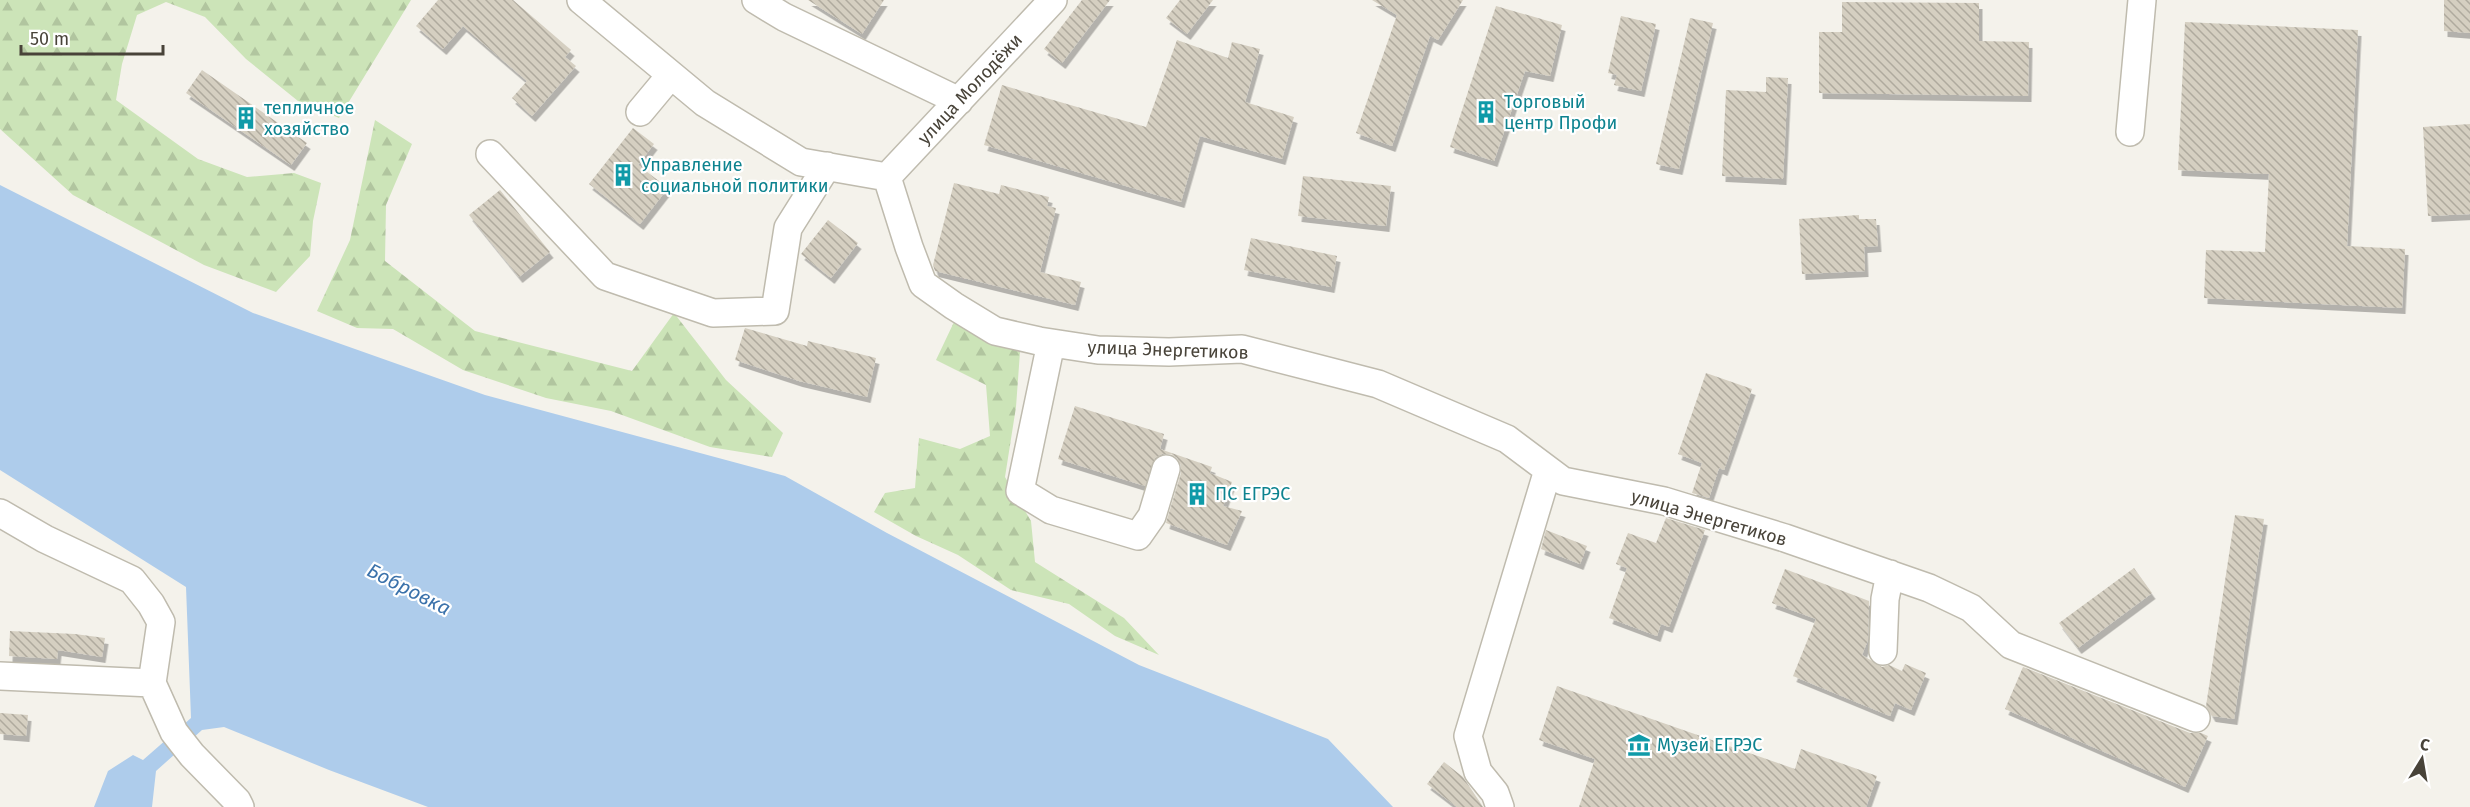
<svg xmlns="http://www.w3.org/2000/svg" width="2470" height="807" font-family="'Fira Sans',sans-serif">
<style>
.forest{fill:url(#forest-firs)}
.water{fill:#aecceb}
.building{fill:url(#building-back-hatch);filter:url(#shadow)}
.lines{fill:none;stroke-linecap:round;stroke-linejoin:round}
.minor-casing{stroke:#bfbbae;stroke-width:30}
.minor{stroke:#fff;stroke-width:27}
.labels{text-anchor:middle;stroke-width:4.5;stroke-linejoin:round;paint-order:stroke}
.street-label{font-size:18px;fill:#484339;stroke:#fff}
.culture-label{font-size:18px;fill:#0d838f;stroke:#fff;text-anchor:start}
.water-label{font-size:20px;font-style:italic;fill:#3b72ab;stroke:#fff}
</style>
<defs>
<pattern id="forest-firs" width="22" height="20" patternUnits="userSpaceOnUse" patternTransform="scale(1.5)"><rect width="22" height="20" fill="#cce4b8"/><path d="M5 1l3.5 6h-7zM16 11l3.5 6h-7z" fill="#b1c59f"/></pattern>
<pattern id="building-back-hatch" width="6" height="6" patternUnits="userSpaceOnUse" patternTransform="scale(1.5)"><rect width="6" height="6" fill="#d5cfc1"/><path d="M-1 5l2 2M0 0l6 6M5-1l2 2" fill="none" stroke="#afaa9e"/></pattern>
<filter id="shadow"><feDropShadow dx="3.5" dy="6" stdDeviation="0" flood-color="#0004"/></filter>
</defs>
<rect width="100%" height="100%" fill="#f4f2eb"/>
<path class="forest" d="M 0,0 L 411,0 L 339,118 L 298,101 L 246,59 L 205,17 L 166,2 L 137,15 L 122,64 L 116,100 L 198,159 L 247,177 L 294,173 L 321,183 L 313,221 L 310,256 L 276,292 L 204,265 L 73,195 L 0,129 Z
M 375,120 L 412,144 L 386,205 L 385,261 L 475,331 L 632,371 L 674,313 L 726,380 L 783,433 L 772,457 L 710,447 L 611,411 L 546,398 L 463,370 L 393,329 L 357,328 L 317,311 L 350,240 Z
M 954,322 L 1020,352 L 1016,407 L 1005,477 L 1031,521 L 1035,562 L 1124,618 L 1159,655 L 1115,636 L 1069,604 L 1011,590 L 958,555 L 916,536 L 874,512 L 885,493 L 915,488 L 919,438 L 960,449 L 990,436 L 986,385 L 936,360 Z"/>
<path class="water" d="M 0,185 L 253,313 L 485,395 L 785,476 L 887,533 L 1139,665 L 1328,739 L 1393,807 L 428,807 L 329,770 L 224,727 L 202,730 L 156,771 L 152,807 L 94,807 L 108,771 L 133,755 L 143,760 L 191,718 L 186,587 L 0,470 Z"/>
<path class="building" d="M 438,0 L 513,0 L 571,50 L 565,57 L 576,66 L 532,116 L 512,98 L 527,81 L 463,26 L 443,49 L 416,26 Z
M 808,0 L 884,0 L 862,34 Z
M 1082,0 L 1110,0 L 1062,63 L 1044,49 Z
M 1180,0 L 1213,0 L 1187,34 L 1166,18 Z
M 1372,0 L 1463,0 L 1438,40 L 1430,36 L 1392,146 L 1356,133 L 1397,15 Z
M 2444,0 L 2470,0 L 2470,33 L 2444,31 Z
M 1842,2 L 1979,3 L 1979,41 L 2029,42 L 2028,96 L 1819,93 L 1819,32 L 1842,32 Z
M 1496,6 L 1562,25 L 1550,76 L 1525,71 L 1494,161 L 1450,147 Z
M 1621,16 L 1656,24 L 1641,91 L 1614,85 L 1617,75 L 1608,73 Z
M 1690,18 L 1713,23 L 1679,169 L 1656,164 Z
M 2185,22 L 2358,30 L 2347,246 L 2405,249 L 2402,308 L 2204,298 L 2206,250 L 2265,252 L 2269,174 L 2178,170 Z
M 1177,40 L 1228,58 L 1232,42 L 1260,49 L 1245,102 L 1294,117 L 1282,159 L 1200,136 L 1181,202 L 984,145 L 1002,85 L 1146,127 Z
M 202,70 L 307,143 L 291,165 L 186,93 Z
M 1766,77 L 1788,78 L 1783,179 L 1722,176 L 1726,90 L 1766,92 Z
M 2470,124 L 2470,214 L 2428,216 L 2423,127 Z
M 633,128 L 654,144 L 638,165 L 668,188 L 640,224 L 589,184 Z
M 1303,176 L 1391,186 L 1386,226 L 1298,216 Z
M 954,183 L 999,194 L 1001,185 L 1049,197 L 1047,206 L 1056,208 L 1040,272 L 1081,282 L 1075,305 L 935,271 L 933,265 Z
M 500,190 L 550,252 L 519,277 L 469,215 Z
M 1859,215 L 1859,219 L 1876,219 L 1878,246 L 1864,247 L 1865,271 L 1802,274 L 1799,219 Z
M 828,220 L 858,243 L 831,278 L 801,254 Z
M 1251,238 L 1337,256 L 1331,287 L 1244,270 Z
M 745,328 L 807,346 L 808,341 L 876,358 L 867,397 L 799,381 L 735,360 Z
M 1706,373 L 1752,389 L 1724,470 L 1719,468 L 1709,498 L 1692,493 L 1702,463 L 1678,454 Z
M 1075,406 L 1164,434 L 1160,449 L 1212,467 L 1210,473 L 1232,482 L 1223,506 L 1242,511 L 1227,545 L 1166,523 L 1181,473 L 1181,465 L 1177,458 L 1171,454 L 1162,454 L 1155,458 L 1145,486 L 1058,459 Z
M 2235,515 L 2264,519 L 2234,719 L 2212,716 L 2206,706 Z
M 1666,518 L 1705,530 L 1669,627 L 1661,624 L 1657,636 L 1609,618 L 1627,568 L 1616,564 L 1628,533 L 1656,543 Z
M 1546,530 L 1587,546 L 1580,564 L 1541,549 Z
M 2134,568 L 2152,593 L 2078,648 L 2059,623 Z
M 1785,569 L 1869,601 L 1868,640 L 1862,655 L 1882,667 L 1889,665 L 1902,671 L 1905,664 L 1926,673 L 1911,710 L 1895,703 L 1890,716 L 1793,676 L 1816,619 L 1772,603 Z
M 10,631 L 75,634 L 105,638 L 102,657 L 58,650 L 57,659 L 9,656 Z
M 2023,667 L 2190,733 L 2201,733 L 2208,736 L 2185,787 L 2005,709 Z
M 1557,686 L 1795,769 L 1801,749 L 1877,776 L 1866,807 L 1579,807 L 1595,759 L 1539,740 Z
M 0,713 L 28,715 L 26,736 L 0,734 Z
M 1444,762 L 1463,777 L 1483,807 L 1457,807 L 1427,784 Z"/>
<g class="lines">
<g class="minor-casing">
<path id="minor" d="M 581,0 L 705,103 L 801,162 L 887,177
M 756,0 L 784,17 L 959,101
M 640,112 L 670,76
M 2130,132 L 2142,0
M 490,154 L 605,276 L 713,313 L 775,311 L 788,228 L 827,166
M 887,177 L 909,247 L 923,284 L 954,306 L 995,331 L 1039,341 L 1098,350 L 1169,352 L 1242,349 L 1378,384 L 1507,439 L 1563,481 L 1664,501 L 1785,538 L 1929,588 L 1971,608 L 2011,645 L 2196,718
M 887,177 L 1053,0
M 1051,343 L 1020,491 L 1051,510 L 1138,536 L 1152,516 L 1166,469
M 0,513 L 45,539 L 132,580 L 151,604 L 161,622 L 152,683 L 174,732 L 192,755 L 237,801 L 240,807
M 1883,651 L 1885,599 L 1890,574
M 0,676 L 152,683
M 1500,807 L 1495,793 L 1478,772 L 1468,736 L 1548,470"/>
</g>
<use href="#minor" class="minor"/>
</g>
<defs>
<g id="building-bare" transform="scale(1.8)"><path d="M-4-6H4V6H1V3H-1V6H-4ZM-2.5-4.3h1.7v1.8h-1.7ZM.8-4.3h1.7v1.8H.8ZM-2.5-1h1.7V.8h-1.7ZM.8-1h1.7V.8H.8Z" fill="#0f9aa8" stroke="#fff" stroke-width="2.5" paint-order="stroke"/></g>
<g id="museum-bare" transform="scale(1.8)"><path d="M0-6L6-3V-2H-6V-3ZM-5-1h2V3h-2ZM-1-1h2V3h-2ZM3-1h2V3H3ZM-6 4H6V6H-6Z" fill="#0f9aa8" stroke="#fff" stroke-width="2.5" paint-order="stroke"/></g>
</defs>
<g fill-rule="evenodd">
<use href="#building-bare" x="1486" y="112"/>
<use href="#building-bare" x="246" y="118"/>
<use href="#building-bare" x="623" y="175"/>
<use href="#building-bare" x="1197" y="494"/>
<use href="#museum-bare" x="1639" y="745"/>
</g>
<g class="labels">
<g class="street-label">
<text transform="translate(970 89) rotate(-47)" y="6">улица Молодёжи</text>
<text transform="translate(1168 350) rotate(2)" y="6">улица Энергетиков</text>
<text transform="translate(1709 518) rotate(16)" y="6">улица Энергетиков</text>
</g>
<g class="culture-label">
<text x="1504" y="108">Торговый<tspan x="1504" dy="21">центр Профи</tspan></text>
<text x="264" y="114">тепличное<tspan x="264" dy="21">хозяйство</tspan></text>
<text x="641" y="171">Управление<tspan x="641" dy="21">социальной политики</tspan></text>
<text x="1215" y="500">ПС ЕГРЭС</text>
<text x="1657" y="751">Музей ЕГРЭС</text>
</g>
<g class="water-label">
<text transform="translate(409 589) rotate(27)" y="7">Бобровка</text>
</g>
</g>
<g transform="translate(2422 759) rotate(11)" stroke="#ffffff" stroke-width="4.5" paint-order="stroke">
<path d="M0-4.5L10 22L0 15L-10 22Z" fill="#484339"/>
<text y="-9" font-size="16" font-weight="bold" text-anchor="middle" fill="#484339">С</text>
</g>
<path d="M21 45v9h142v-9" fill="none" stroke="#484339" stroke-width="3"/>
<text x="30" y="45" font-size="18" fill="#484339" stroke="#ffffff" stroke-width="4.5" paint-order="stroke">50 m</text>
</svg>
